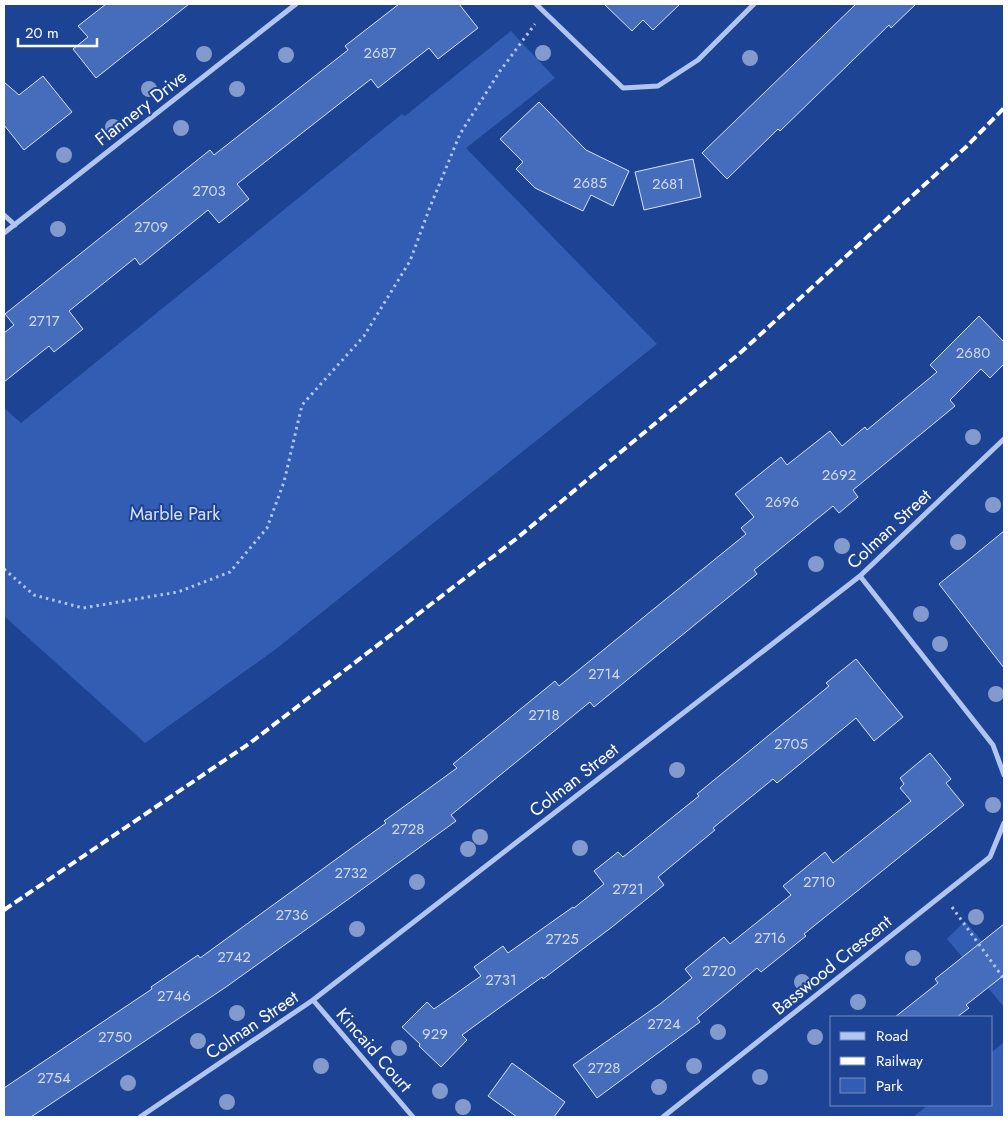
<svg xmlns="http://www.w3.org/2000/svg" width="1008" height="1121" font-family="Jost,sans-serif">
<style>
.green{fill:#325db2}
.building{fill:#466dbb;stroke:#d6e2fa}
.lines{fill:none;stroke-linecap:round;stroke-linejoin:round}
.path{stroke:#b0c5ef;stroke-width:3;stroke-dasharray:2.5 4;stroke-linecap:butt}
.street{stroke:#b0c5ef;stroke-width:5}
.rail{stroke:#fff;stroke-width:4;stroke-dasharray:9 4;stroke-linecap:butt}
.tree{fill:#839acc}
.labels{text-anchor:middle;stroke-width:4;stroke-linejoin:round;paint-order:stroke}
.number-label{font-size:15px;fill:#d1daee}
.street-label{font-size:18px;fill:#fff;stroke:#1d4394}
.park-label{font-size:18px;fill:#d6e2fa;stroke:#1d4394}
</style>
<rect width="100%" height="100%" fill="#1d4394"/>
<path class="green" d="M 511,31 L 555,78 L 466,148 L 657,344 L 276,649 L 145,743 L 4,616 L 4,408 L 21,423 L 402,114 L 405,116 Z
M 965,921 L 1004,968 L 1004,1007 L 947,939 Z
M 1004,1042 L 1004,1117 L 913,1117 L 928,1105 L 992,1105 L 992,1052 Z"/>
<path class="building" d="M 106,4 L 189,4 L 96,78 L 73,49 L 88,37 L 78,26 Z
M 399,4 L 459,4 L 478,28 L 438,59 L 429,48 L 378,88 L 371,79 L 237,184 L 249,199 L 219,223 L 208,210 L 140,265 L 135,258 L 69,311 L 83,329 L 54,352 L 49,346 L 4,382 L 4,333 L 14,325 L 5,314 L 210,150 L 214,155 L 348,50 L 345,46 Z
M 604,4 L 680,4 L 653,30 L 643,20 L 632,31 Z
M 856,4 L 916,4 L 891,28 L 889,25 L 780,131 L 778,129 L 727,179 L 702,153 Z
M 43,76 L 72,112 L 24,150 L 4,125 L 4,82 L 19,95 Z
M 539,102 L 586,150 L 629,171 L 613,206 L 591,195 L 583,211 L 535,188 L 516,169 L 523,162 L 500,139 Z
M 693,159 L 701,197 L 644,210 L 635,172 Z
M 979,316 L 1004,342 L 1004,364 L 990,378 L 981,369 L 950,400 L 955,406 L 853,490 L 858,497 L 839,513 L 833,506 L 754,570 L 757,574 L 594,707 L 590,702 L 451,815 L 456,821 L 350,898 L 226,987 L 31,1117 L 4,1117 L 4,1088 L 152,989 L 151,987 L 198,955 L 200,958 L 386,823 L 384,821 L 457,768 L 453,764 L 555,681 L 559,686 L 746,534 L 741,528 L 754,517 L 735,494 L 781,457 L 787,465 L 830,431 L 842,446 L 865,427 L 867,430 L 937,372 L 930,365 Z
M 1004,531 L 1004,668 L 939,584 Z
M 856,659 L 903,717 L 874,741 L 856,718 L 777,783 L 773,779 L 713,828 L 715,830 L 658,877 L 664,885 L 612,927 L 543,979 L 542,977 L 462,1035 L 467,1040 L 441,1067 L 419,1046 L 420,1044 L 402,1027 L 427,1002 L 434,1009 L 481,976 L 474,967 L 503,946 L 508,953 L 573,907 L 574,908 L 604,884 L 594,871 L 618,852 L 623,857 L 699,796 L 697,794 L 829,686 L 826,683 Z
M 930,753 L 951,779 L 946,783 L 964,805 L 804,934 L 806,936 L 761,972 L 757,968 L 697,1018 L 700,1022 L 597,1098 L 573,1065 L 660,1004 L 692,978 L 685,969 L 724,937 L 730,944 L 791,895 L 783,886 L 815,860 L 825,852 L 833,863 L 911,801 L 900,788 L 904,784 L 900,778 Z
M 1004,924 L 1004,975 L 966,1005 L 969,1008 L 957,1017 L 895,1017 L 938,983 L 935,979 Z
M 512,1063 L 565,1102 L 554,1117 L 517,1117 L 488,1096 Z"/>
<g class="lines">
<path class="path" d="M 4,569 L 34,595 L 83,608 L 178,592 L 230,572 L 267,528 L 284,482 L 302,405 L 364,336 L 410,261 L 430,207 L 460,134 L 500,71 L 535,24
M 952,907 L 1004,979"/>
<path class="street" d="M 536,4 L 623,88 L 658,86 L 698,60 L 754,4
M 4,215 L 15,225
M 4,233 L 296,4
M 860,576 L 993,745 L 1004,775
M 313,1000 L 413,1117
M 140,1117 L 313,1000 L 860,576 L 1004,439
M 663,1117 L 990,857 L 1004,823"/>
<path class="rail" d="M 4,910 L 250,743 L 516,539 L 740,353 L 966,147 L 1004,108"/>
</g>
<g class="tree">
<circle cx="543" cy="53" r="8"/>
<circle cx="204" cy="54" r="8"/>
<circle cx="286" cy="55" r="8"/>
<circle cx="750" cy="58" r="8"/>
<circle cx="149" cy="89" r="8"/>
<circle cx="237" cy="89" r="8"/>
<circle cx="113" cy="127" r="8"/>
<circle cx="181" cy="128" r="8"/>
<circle cx="64" cy="155" r="8"/>
<circle cx="58" cy="229" r="8"/>
<circle cx="973" cy="437" r="8"/>
<circle cx="993" cy="505" r="8"/>
<circle cx="958" cy="542" r="8"/>
<circle cx="842" cy="546" r="8"/>
<circle cx="816" cy="564" r="8"/>
<circle cx="921" cy="614" r="8"/>
<circle cx="940" cy="644" r="8"/>
<circle cx="996" cy="694" r="8"/>
<circle cx="677" cy="770" r="8"/>
<circle cx="993" cy="805" r="8"/>
<circle cx="480" cy="837" r="8"/>
<circle cx="580" cy="848" r="8"/>
<circle cx="468" cy="849" r="8"/>
<circle cx="417" cy="882" r="8"/>
<circle cx="976" cy="917" r="8"/>
<circle cx="357" cy="929" r="8"/>
<circle cx="913" cy="958" r="8"/>
<circle cx="802" cy="982" r="8"/>
<circle cx="858" cy="1002" r="8"/>
<circle cx="237" cy="1013" r="8"/>
<circle cx="718" cy="1032" r="8"/>
<circle cx="815" cy="1037" r="8"/>
<circle cx="198" cy="1041" r="8"/>
<circle cx="399" cy="1048" r="8"/>
<circle cx="321" cy="1066" r="8"/>
<circle cx="694" cy="1066" r="8"/>
<circle cx="760" cy="1077" r="8"/>
<circle cx="128" cy="1083" r="8"/>
<circle cx="659" cy="1087" r="8"/>
<circle cx="440" cy="1091" r="8"/>
<circle cx="227" cy="1102" r="8"/>
<circle cx="463" cy="1107" r="8"/>
</g>
<g class="labels">
<g class="number-label">
<text x="380" y="58">2687</text>
<text x="590" y="188">2685</text>
<text x="668" y="189">2681</text>
<text x="209" y="196">2703</text>
<text x="151" y="232">2709</text>
<text x="44" y="326">2717</text>
<text x="973" y="358">2680</text>
<text x="839" y="480">2692</text>
<text x="782" y="507">2696</text>
<text x="604" y="679">2714</text>
<text x="544" y="720">2718</text>
<text x="791" y="749">2705</text>
<text x="408" y="834">2728</text>
<text x="351" y="878">2732</text>
<text x="819" y="887">2710</text>
<text x="628" y="894">2721</text>
<text x="292" y="920">2736</text>
<text x="770" y="943">2716</text>
<text x="562" y="944">2725</text>
<text x="234" y="962">2742</text>
<text x="719" y="976">2720</text>
<text x="501" y="985">2731</text>
<text x="174" y="1001">2746</text>
<text x="664" y="1029">2724</text>
<text x="435" y="1039">929</text>
<text x="115" y="1042">2750</text>
<text x="604" y="1073">2728</text>
<text x="54" y="1083">2754</text>
</g>
<g class="street-label">
<text transform="translate(141 108) rotate(-38)" y="6">Flannery Drive</text>
<text transform="translate(889 529) rotate(-43)" y="6">Colman Street</text>
<text transform="translate(574 780) rotate(-38)" y="6">Colman Street</text>
<text transform="translate(832 965) rotate(-39)" y="6">Basswood Crescent</text>
<text transform="translate(252 1025) rotate(-34)" y="6">Colman Street</text>
<text transform="translate(374 1050) rotate(49)" y="6">Kincaid Court</text>
</g>
<g class="park-label">
<text x="175" y="520">Marble Park</text>
</g>
</g>
<rect width="1008" height="1121" fill="none" stroke="#ffffff" stroke-width="10"/>
<rect x="830" y="1016" width="162" height="90" fill="#1d4394" stroke="#778ebf"/>
<rect x="840" y="1032" width="25" height="8" fill="#b0c5ef" stroke="#778ebf"/>
<text x="876" y="1041" font-size="15" fill="#ffffff">Road</text>
<rect x="840" y="1057" width="25" height="8" fill="#ffffff" stroke="#778ebf"/>
<text x="876" y="1066" font-size="15" fill="#ffffff">Railway</text>
<rect x="840" y="1078" width="25" height="15" fill="#325db2" stroke="#778ebf"/>
<text x="876" y="1091" font-size="15" fill="#ffffff">Park</text>
<path d="M18 38v8h79v-8" fill="none" stroke="#ffffff" stroke-width="2.5"/>
<text x="25" y="38" font-size="15" fill="#ffffff" stroke="#1d4394" stroke-width="4" paint-order="stroke">20 m</text>
</svg>
